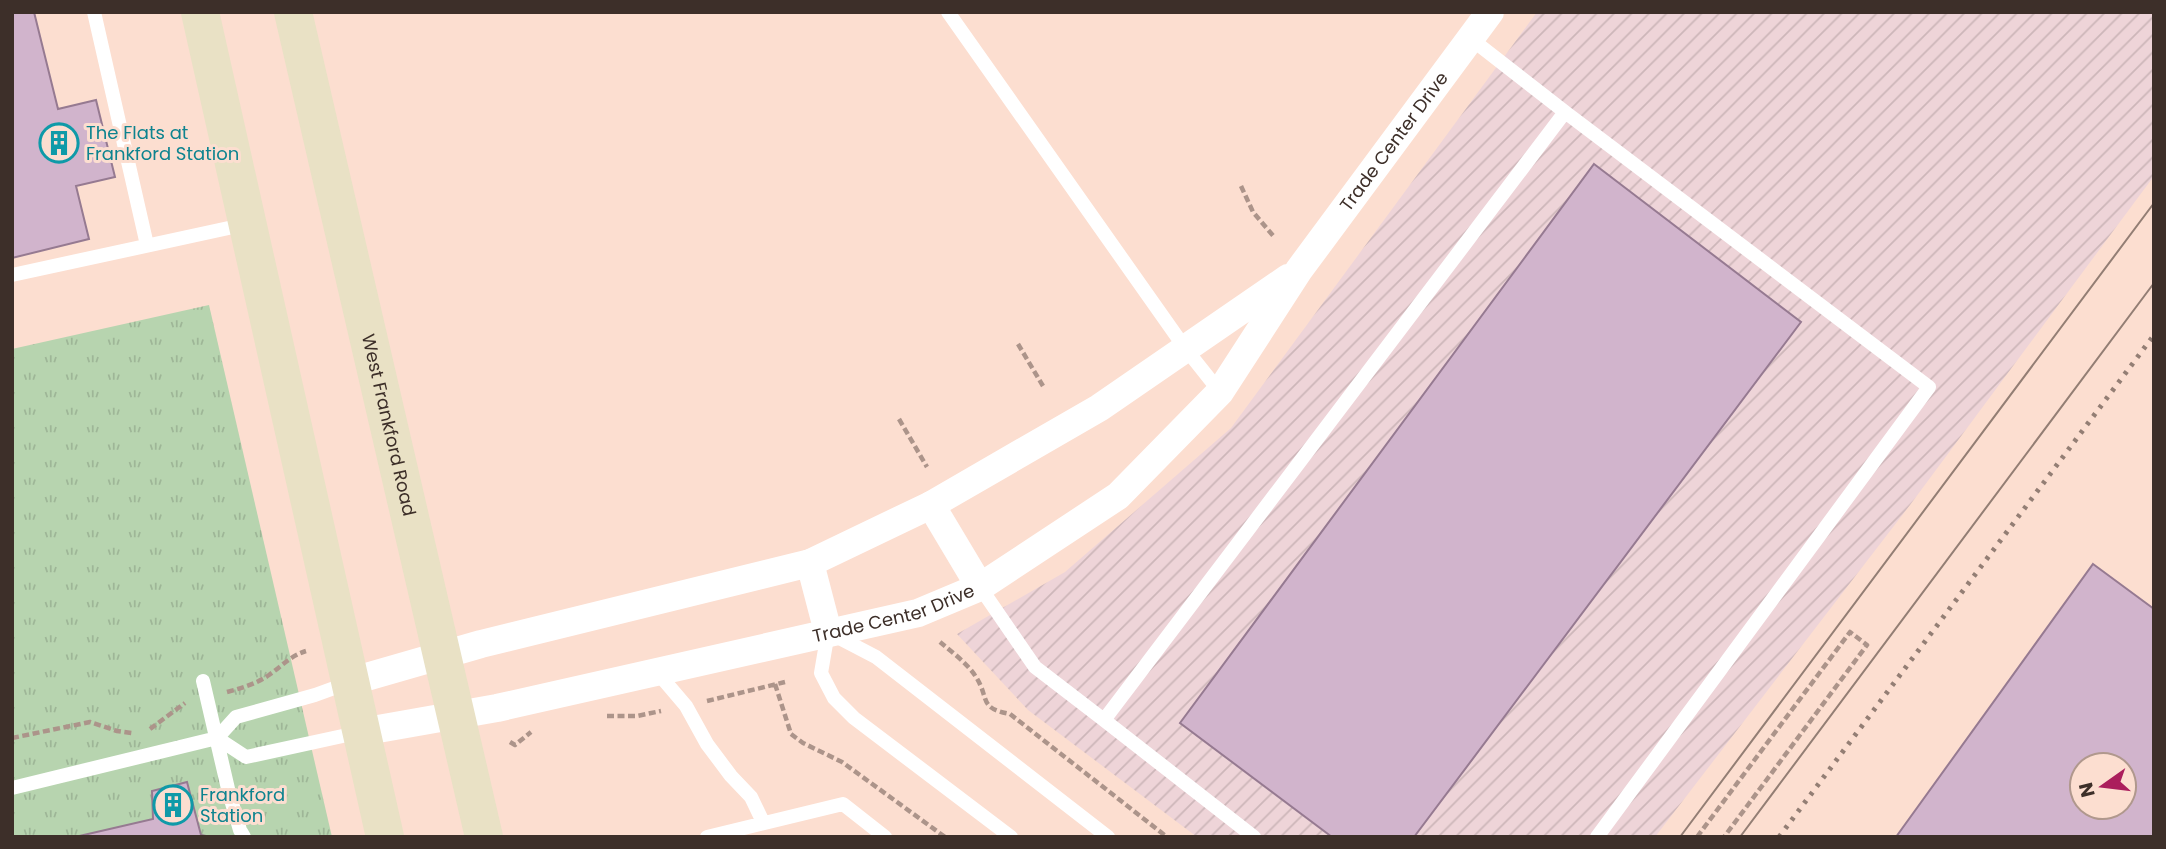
<svg xmlns="http://www.w3.org/2000/svg" width="2166" height="849" font-family="Poppins,sans-serif">
<style>
.industrial{fill:url(#industrial-furrows)}
.grass{fill:url(#grass-tufts)}
.building{fill:#d1b4cc;stroke:#967a91;stroke-width:2;fill-rule:evenodd}
.lines{fill:none;stroke-linecap:round;stroke-linejoin:round}
.path{stroke:#ac948a;stroke-width:4.5;stroke-dasharray:7 3.5;stroke-linecap:butt}
.lane{stroke:#fff;stroke-width:14}
.street{stroke:#fff;stroke-width:28}
.secondary{stroke:#e9e1c5;stroke-width:38}
.tram{stroke:#937e74;stroke-width:2}
.rail{stroke:#937e74;stroke-width:5;stroke-dasharray:3.5 7;stroke-linecap:butt}
.labels{text-anchor:middle;stroke-width:6;stroke-linejoin:round;paint-order:stroke}
.culture-label{font-size:18px;fill:#0d838f;stroke:#fcded0;text-anchor:start}
.street-label{font-size:18px;fill:#3d2f29;stroke:#fcded0}
</style>
<defs>
<pattern id="industrial-furrows" width="10" height="10" patternUnits="userSpaceOnUse" patternTransform="scale(1.75)"><rect width="10" height="10" fill="#eed4d8"/><path d="M-1 1l2-2M0 10L10 0M9 11l2-2" fill="none" stroke="#cdb6b9"/></pattern>
<pattern id="grass-tufts" width="24" height="20" patternUnits="userSpaceOnUse" patternTransform="scale(1.75)"><rect width="24" height="20" fill="#b7d4af"/><path d="M3 7l-1-3M5 7V3M7 7l1-3M15 17l-1-3M17 17v-4M19 17l1-3" fill="none" stroke="#9eb697"/></pattern>
</defs>
<rect width="100%" height="100%" fill="#fcded0"/>
<path class="industrial" d="M 1537,12 L 2154,12 L 2154,176 L 1910,505 L 1655,837 L 1197,837 L 1028,710 L 957,634 L 1065,572 L 1231,428 Z"/>
<path class="grass" d="M 209,305 L 332,837 L 12,837 L 12,349 Z"/>
<path class="building" d="M 12,12 L 34,12 L 58,109 L 96,100 L 115,177 L 76,186 L 89,239 L 12,258 Z
M 1594,164 L 1801,322 L 1414,837 L 1332,837 L 1180,723 Z
M 2093,564 L 2154,609 L 2154,837 L 1896,837 ZM 2082,765 L 2124,765 L 2124,807 L 2082,807 Z
M 187,782 L 201,835 L 211,837 L 75,837 L 153,819 L 152,791 Z"/>
<g class="lines">
<path class="path" d="M 1241,186 L 1253,212 L 1275,238
M 1018,344 L 1043,386
M 899,419 L 927,467
M 940,642 C 952,652 968,664 976,677 C 990,699 978,708 1010,714 L 1167,837
M 775,684 L 791,734 L 803,743 L 842,762 L 945,837
M 227,692 C 242,688 256,684 269,675 C 282,666 290,656 306,651
M 707,701 L 785,682
M 607,716 L 637,716 L 661,711
M 150,729 L 185,703
M 12,738 L 90,722 L 117,731 L 132,733
M 510,742 L 515,745 L 531,732
M 1697,837 L 1850,632 L 1867,645 L 1724,837"/>
<path class="lane" d="M 94,12 L 147,245
M 948,12 L 1185,348 L 1220,392
M 1565,112 L 1929,387 L 1597,837
M 12,275 L 247,224
M 980,587 L 1035,667 L 1104,720 L 1565,112 L 1470,38
M 657,672 L 686,706 L 707,744 L 731,776 L 751,797 L 763,822
M 203,681 L 229,793 L 240,830 L 244,837
M 1104,720 L 1254,837
M 217,738 L 246,757 L 361,732
M 12,788 L 217,738 L 236,717 L 315,695 L 348,683
M 707,837 L 843,804 L 885,837
M 1011,837 L 854,718 L 834,698 L 821,673 L 828,632 L 876,657 L 1108,837"/>
<g class="street">
<path d="M 931,505 L 980,587"/>
<path d="M 810,563 L 828,632"/>
<path d="M 349,682 L 481,644 L 810,563 L 931,505 L 1099,408 L 1288,278"/>
<path id="s1" d="M 361,732 L 497,708 L 918,613 L 980,587 L 1118,496 L 1220,392 L 1299,270 L 1490,12"/>
</g>
<g class="secondary">
<path d="M 200,12 L 385,837"/>
<path id="s2" d="M 293,12 L 484,837"/>
</g>
<path class="tram" d="M 1680,837 L 2154,203
M 1740,837 L 2154,283"/>
<path class="rail" d="M 1779,837 L 2154,335"/>
</g>
<defs>
<g id="building-ring" transform="scale(2.0125)"><circle r="9.5" fill="#fcded0" stroke="#0f9aa8" stroke-width="1.5"/><path d="M-4-6H4V6H1V3H-1V6H-4ZM-2.5-4.3h1.7v1.8h-1.7ZM.8-4.3h1.7v1.8H.8ZM-2.5-1h1.7V.8h-1.7ZM.8-1h1.7V.8H.8Z" fill="#0f9aa8"/></g>
</defs>
<g fill-rule="evenodd">
<use href="#building-ring" x="59" y="143"/>
<use href="#building-ring" x="173" y="805"/>
</g>
<g class="labels">
<g class="culture-label">
<text x="86" y="139">The Flats at<tspan x="86" dy="21">Frankford Station</tspan></text>
<text x="200" y="801">Frankford<tspan x="200" dy="21">Station</tspan></text>
</g>
<g class="street-label">
<text dy="6" stroke="none"><textPath href="#s1" startOffset="1253">Trade Center Drive</textPath></text>
<text dy="6" stroke="none"><textPath href="#s2" startOffset="424">West Frankford Road</textPath></text>
<text dy="6" stroke="none"><textPath href="#s1" startOffset="546">Trade Center Drive</textPath></text>
</g>
</g>
<rect width="2166" height="849" fill="none" stroke="#3d2f29" stroke-width="28"/>
<g transform="translate(2103 786) rotate(256)"><circle r="33" fill="#fcded0" stroke="#b0988d" stroke-width="2"/>
<path d="M0-5L12 26L0 18L-12 26Z" fill="#ab1e5c"/>
<text y="-10" font-size="19" font-weight="bold" text-anchor="middle" fill="#3d2f29">N</text>
</g>
</svg>
